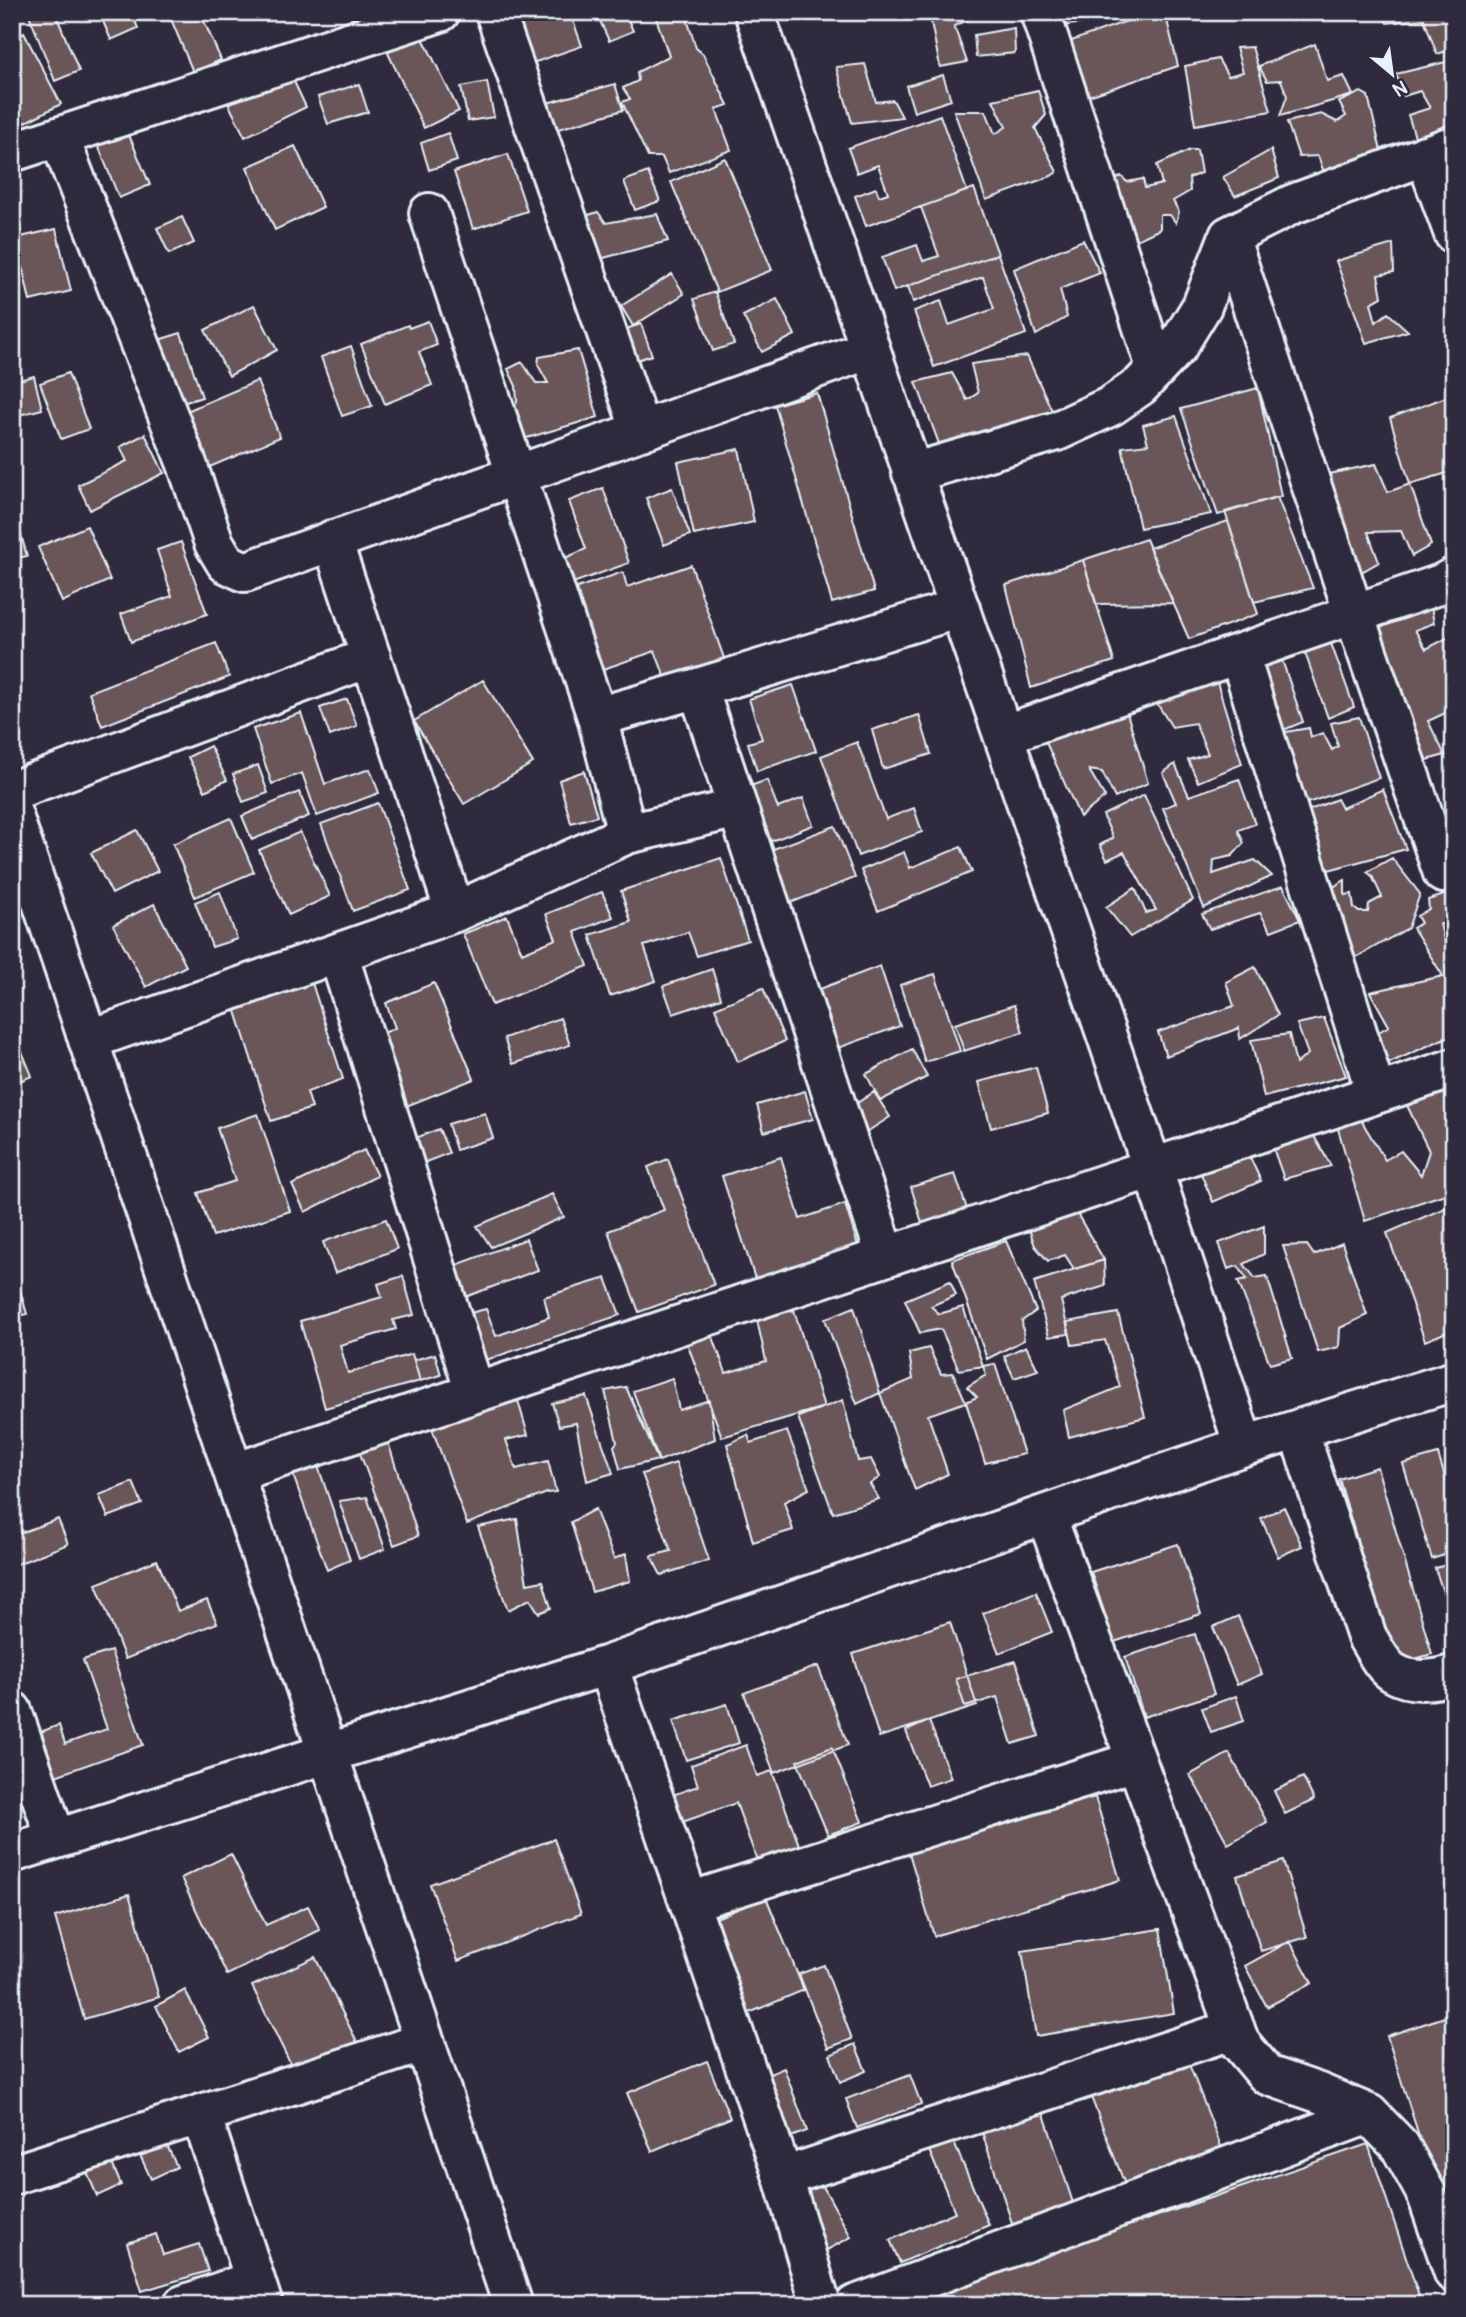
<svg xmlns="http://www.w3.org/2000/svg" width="1466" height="2317" font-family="Pangolin,sans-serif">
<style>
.building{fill:#6a5558;stroke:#e8f1f8;stroke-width:2}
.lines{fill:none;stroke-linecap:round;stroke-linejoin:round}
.minor-casing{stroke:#e8f1f8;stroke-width:44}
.minor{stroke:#2f2a3d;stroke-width:38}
</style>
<rect width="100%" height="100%" fill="#2f2a3d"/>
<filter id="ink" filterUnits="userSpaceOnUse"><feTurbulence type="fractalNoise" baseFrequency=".0143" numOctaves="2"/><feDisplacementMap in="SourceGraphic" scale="14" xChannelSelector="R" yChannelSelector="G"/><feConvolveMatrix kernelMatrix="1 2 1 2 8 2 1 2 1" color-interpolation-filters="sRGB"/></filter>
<g filter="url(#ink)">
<path class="building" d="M 28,12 L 55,12 L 79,71 L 55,81 Z
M 99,12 L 131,12 L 138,28 L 111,40 Z
M 168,12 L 200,12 L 221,60 L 193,72 Z
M 510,12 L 570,12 L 582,46 L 527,65 Z
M 596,12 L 625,12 L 633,31 L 609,41 Z
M 654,12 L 685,12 L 696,48 L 703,54 L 728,105 L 716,109 L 731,150 L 669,173 L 662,157 L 648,157 L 622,102 L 630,99 L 623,88 L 638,81 L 637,72 L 669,56 Z
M 929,12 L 986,12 L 954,26 L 967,62 L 940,67 Z
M 1056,12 L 1109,12 L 1111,20 L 1060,26 Z
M 1152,12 L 1165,12 L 1178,66 L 1077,100 L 1060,45 Z
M 1382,12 L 1454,12 L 1454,49 L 1437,54 L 1424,19 L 1387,23 Z
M 1014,28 L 1015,53 L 976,57 L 974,35 Z
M 420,32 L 459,111 L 424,128 L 386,49 Z
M 24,33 L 61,104 L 12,129 L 12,39 Z
M 1315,44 L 1327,81 L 1344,76 L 1353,95 L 1280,116 L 1287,96 L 1281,80 L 1267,81 L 1259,66 Z
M 1252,47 L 1271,111 L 1195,125 L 1185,66 L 1218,59 L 1228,76 L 1243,72 L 1236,48 Z
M 1454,60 L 1454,130 L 1416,140 L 1408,115 L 1430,108 L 1420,91 L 1404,96 L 1396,74 Z
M 865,64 L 876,102 L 893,100 L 902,117 L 852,123 L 836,67 Z
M 289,71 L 306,107 L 245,137 L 227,101 Z
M 943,75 L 951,100 L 914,112 L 906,86 Z
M 487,82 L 494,117 L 468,121 L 461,87 Z
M 359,84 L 368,112 L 328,124 L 318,97 Z
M 615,84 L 623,110 L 548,132 L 540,105 Z
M 1038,90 L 1046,115 L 1035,128 L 1057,172 L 1051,176 L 986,200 L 954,111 L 986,111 L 995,134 L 1006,127 L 993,100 Z
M 1361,92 L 1368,96 L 1382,155 L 1325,175 L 1318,156 L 1299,157 L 1287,122 L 1321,114 L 1337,122 L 1346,116 L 1339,102 Z
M 940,115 L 967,191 L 866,226 L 855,196 L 876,188 L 879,196 L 888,193 L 878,165 L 857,173 L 848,148 Z
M 126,128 L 150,185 L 119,198 L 96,140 Z
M 448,133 L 457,161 L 429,170 L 421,143 Z
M 295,146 L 323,207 L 275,230 L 247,167 Z
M 1190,150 L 1197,150 L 1201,173 L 1189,178 L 1190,191 L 1173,201 L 1179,212 L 1176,223 L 1170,215 L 1160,215 L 1160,229 L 1128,244 L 1106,186 L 1121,176 L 1127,182 L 1143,179 L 1145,188 L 1162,184 L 1157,165 Z
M 1271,150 L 1279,178 L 1235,196 L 1223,177 Z
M 508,154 L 527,211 L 473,229 L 454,172 Z
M 725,158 L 772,270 L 717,292 L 671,182 Z
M 648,172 L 660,201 L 635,210 L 624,181 Z
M 974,188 L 998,254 L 894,291 L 882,257 L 917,245 L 923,261 L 939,256 L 921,207 Z
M 598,212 L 606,223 L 657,214 L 668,241 L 592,261 L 576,219 Z
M 182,217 L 194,243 L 169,254 L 157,228 Z
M 56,229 L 71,291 L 30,301 L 16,238 Z
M 1083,240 L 1100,273 L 1060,289 L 1067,317 L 1036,335 L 1014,269 Z
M 1393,244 L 1394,272 L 1378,275 L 1382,297 L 1371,303 L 1376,322 L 1388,313 L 1408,331 L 1366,343 L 1336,261 Z
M 998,254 L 1026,334 L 934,367 L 914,311 L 941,301 L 949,325 L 994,309 L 983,277 L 913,302 L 908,286 Z
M 672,274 L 684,294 L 633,326 L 621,306 Z
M 715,292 L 734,344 L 713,351 L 694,299 Z
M 777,299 L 795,335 L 762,352 L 743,316 Z
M 254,305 L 277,350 L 229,376 L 205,330 Z
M 428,321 L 437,345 L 419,352 L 432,385 L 385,404 L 361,344 L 408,325 L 409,328 Z
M 641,324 L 652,355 L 628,363 L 617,332 Z
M 181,333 L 202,397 L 176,405 L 155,341 Z
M 351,346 L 372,406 L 342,416 L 321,357 Z
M 578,350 L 598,417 L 510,443 L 505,419 L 517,402 L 516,386 L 508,369 L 522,362 L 536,383 L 548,383 L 538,365 L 539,357 Z
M 1027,356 L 1054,415 L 941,449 L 916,382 L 952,373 L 967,400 L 978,393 L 971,364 Z
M 68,373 L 89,429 L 61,439 L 40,383 Z
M 34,376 L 42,409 L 12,417 L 12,382 Z
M 257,381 L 280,437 L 205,469 L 182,413 Z
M 1258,388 L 1281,496 L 1218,515 L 1181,409 Z
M 817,393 L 874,591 L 832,603 L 775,405 Z
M 1454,394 L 1454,471 L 1410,484 L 1390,418 Z
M 1176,416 L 1211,514 L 1140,528 L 1122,447 L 1148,444 L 1143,425 Z
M 145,434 L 164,473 L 90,510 L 78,485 L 127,461 L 120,447 Z
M 739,449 L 754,522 L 694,535 L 678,462 Z
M 1376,464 L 1388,492 L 1410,484 L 1431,545 L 1412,556 L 1401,531 L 1368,532 L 1379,562 L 1356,575 L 1324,475 Z
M 603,488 L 629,563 L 573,583 L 565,558 L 586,549 L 569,501 Z
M 672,488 L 690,535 L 664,545 L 646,498 Z
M 1277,497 L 1313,588 L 1254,602 L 1225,512 Z
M 12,503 L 27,556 L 12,559 Z
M 1228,521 L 1258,614 L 1189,639 L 1149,548 Z
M 87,526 L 110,580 L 62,602 L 38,547 Z
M 1146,539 L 1173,603 L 1096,604 L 1083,560 Z
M 181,542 L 207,614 L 131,642 L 121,614 L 172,596 L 157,550 Z
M 1083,560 L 1114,661 L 1031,688 L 1006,585 Z
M 691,565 L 726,664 L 668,685 L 655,651 L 595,672 L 565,592 L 623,572 L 627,587 Z
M 1431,607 L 1434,623 L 1415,630 L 1426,649 L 1449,637 L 1454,646 L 1454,709 L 1428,721 L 1445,755 L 1416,763 L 1370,632 Z
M 1328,635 L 1354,707 L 1328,718 L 1304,650 Z
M 216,643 L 229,677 L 102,726 L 89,692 Z
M 1282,660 L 1303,722 L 1274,734 L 1255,665 Z
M 1216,679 L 1242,764 L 1198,782 L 1188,760 L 1208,754 L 1195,723 L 1172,727 L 1156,702 Z
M 483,680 L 533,763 L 464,804 L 414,721 Z
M 793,685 L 816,751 L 757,771 L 748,743 L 762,739 L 749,699 Z
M 347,699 L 357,726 L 330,736 L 320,708 Z
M 1124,703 L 1148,783 L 1115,798 L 1102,772 L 1089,770 L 1105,797 L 1080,817 L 1043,736 Z
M 301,713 L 325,784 L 370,769 L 379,793 L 317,816 L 302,773 L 272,784 L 253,729 Z
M 919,715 L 931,754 L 883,769 L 872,730 Z
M 1359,717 L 1379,778 L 1302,805 L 1274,734 L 1309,728 L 1311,737 L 1323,733 L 1332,750 L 1338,746 L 1331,723 Z
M 857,742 L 886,819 L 914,808 L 922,832 L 858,856 L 821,756 Z
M 210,746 L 227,780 L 205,791 L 188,757 Z
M 1175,764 L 1189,796 L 1239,779 L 1255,824 L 1238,830 L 1244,843 L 1232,856 L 1214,860 L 1213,874 L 1255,860 L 1272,876 L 1204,908 L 1163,808 L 1176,803 L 1163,773 Z
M 258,765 L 268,793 L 243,802 L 233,774 Z
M 584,771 L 597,816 L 571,823 L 559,780 Z
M 767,780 L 778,808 L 803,798 L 813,825 L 764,844 L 742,789 Z
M 1383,789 L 1406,849 L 1321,872 L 1302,813 L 1337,799 L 1342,808 Z
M 299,792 L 309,816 L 252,840 L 242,816 Z
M 1144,795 L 1193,900 L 1130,937 L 1106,907 L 1135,888 L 1146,913 L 1156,910 L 1124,852 L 1107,860 L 1100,845 L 1113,838 L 1103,815 Z
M 378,803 L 410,890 L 353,911 L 321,824 Z
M 231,818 L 254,872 L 195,897 L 173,844 Z
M 835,826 L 855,878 L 785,905 L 765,852 Z
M 137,830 L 158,871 L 112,894 L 91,853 Z
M 300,832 L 330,896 L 289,915 L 259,850 Z
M 961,847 L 972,872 L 878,911 L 861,870 L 904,852 L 910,868 Z
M 721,858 L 748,940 L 697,956 L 688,932 L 644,946 L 656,981 L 610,996 L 590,935 L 631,922 L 621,891 Z
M 1392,858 L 1420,894 L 1408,928 L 1355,958 L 1330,919 L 1341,911 L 1330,889 L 1345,880 L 1345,895 L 1352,894 L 1354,908 L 1359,912 L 1368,912 L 1369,904 L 1382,897 L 1372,876 L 1367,872 Z
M 1283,886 L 1300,920 L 1271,931 L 1260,913 L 1210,929 L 1202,914 Z
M 220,892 L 237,939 L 212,947 L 195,902 Z
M 602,892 L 613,917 L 575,932 L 588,966 L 492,1005 L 463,934 L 507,916 L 522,953 L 556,939 L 546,914 Z
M 1454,892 L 1454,926 L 1440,924 L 1445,943 L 1454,939 L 1454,1034 L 1385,1065 L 1377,1033 L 1389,1026 L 1370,992 L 1443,976 L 1413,928 L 1421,923 L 1417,916 L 1429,909 L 1428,900 Z
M 154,904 L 186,966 L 146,987 L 113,925 Z
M 880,966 L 900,1026 L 824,1053 L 804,995 Z
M 1255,967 L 1278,1015 L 1240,1039 L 1239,1028 L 1166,1056 L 1158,1032 L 1234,1006 L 1226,982 Z
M 712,969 L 721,998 L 673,1014 L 663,986 Z
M 935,974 L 960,1051 L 925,1062 L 900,985 Z
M 311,980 L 343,1079 L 307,1092 L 312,1108 L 271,1121 L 234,1005 Z
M 434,983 L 474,1079 L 399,1109 L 370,1039 L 395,1028 L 386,1003 Z
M 763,988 L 785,1041 L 738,1062 L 715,1008 Z
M 1014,1005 L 1023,1032 L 964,1051 L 955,1024 Z
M 560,1018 L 570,1045 L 513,1064 L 504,1038 Z
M 1324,1018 L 1346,1076 L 1264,1097 L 1251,1040 L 1289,1034 L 1296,1064 L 1308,1054 L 1297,1024 Z
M 18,1042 L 32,1076 L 12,1084 L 12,1044 Z
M 912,1049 L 927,1077 L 880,1101 L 866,1074 Z
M 1036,1067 L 1048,1113 L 991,1128 L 979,1082 Z
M 1454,1081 L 1454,1191 L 1365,1221 L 1336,1122 L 1358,1115 L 1385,1160 L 1401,1151 L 1421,1175 L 1429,1151 L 1403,1097 Z
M 805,1091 L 813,1119 L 764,1132 L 757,1105 Z
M 874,1092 L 890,1117 L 865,1133 L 848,1109 Z
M 485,1113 L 493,1138 L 456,1150 L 448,1124 Z
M 258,1114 L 290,1211 L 213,1236 L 198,1193 L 235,1181 L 217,1128 Z
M 439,1129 L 449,1153 L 418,1165 L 408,1141 Z
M 1311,1131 L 1331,1166 L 1284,1179 L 1272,1145 Z
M 364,1150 L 377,1176 L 305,1212 L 292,1185 Z
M 1248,1153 L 1261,1181 L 1213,1202 L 1201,1174 Z
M 781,1157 L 800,1219 L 845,1204 L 860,1252 L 757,1285 L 722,1176 Z
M 668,1159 L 714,1285 L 639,1312 L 608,1231 L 664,1210 L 648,1167 Z
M 955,1174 L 968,1212 L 923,1226 L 911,1187 Z
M 552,1194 L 564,1217 L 491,1247 L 477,1226 Z
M 1454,1204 L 1454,1329 L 1425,1341 L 1387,1233 Z
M 1076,1212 L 1104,1260 L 1074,1269 L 1065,1255 L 1048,1261 L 1035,1246 L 1029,1229 Z
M 386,1219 L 397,1249 L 335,1273 L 323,1242 Z
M 1264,1226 L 1264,1254 L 1244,1264 L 1255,1278 L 1267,1276 L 1292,1358 L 1270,1364 L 1238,1281 L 1247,1279 L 1238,1266 L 1228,1269 L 1219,1243 Z
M 526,1239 L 538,1270 L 460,1299 L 451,1267 Z
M 1006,1241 L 1036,1311 L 1022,1321 L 1024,1340 L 987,1359 L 952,1260 Z
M 1342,1243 L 1367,1315 L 1340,1328 L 1339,1347 L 1318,1352 L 1283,1246 L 1307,1245 L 1314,1255 Z
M 1104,1260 L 1105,1286 L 1061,1300 L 1069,1334 L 1049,1337 L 1034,1282 Z
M 12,1263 L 27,1314 L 12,1318 Z
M 403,1276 L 414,1315 L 393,1320 L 396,1329 L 340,1345 L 348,1373 L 412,1354 L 420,1381 L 325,1408 L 300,1321 L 382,1297 L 378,1284 Z
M 606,1278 L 620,1315 L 477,1363 L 462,1315 L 486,1309 L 496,1336 L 549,1317 L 544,1297 Z
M 950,1281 L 956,1295 L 931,1306 L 939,1314 L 963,1307 L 983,1366 L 959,1370 L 941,1329 L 920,1333 L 905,1300 Z
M 854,1307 L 880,1393 L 857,1404 L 825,1319 Z
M 794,1310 L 824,1407 L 722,1437 L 686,1340 L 713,1337 L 726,1373 L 766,1361 L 757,1320 Z
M 1118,1313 L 1145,1417 L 1069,1437 L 1063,1410 L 1120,1387 L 1105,1340 L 1072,1345 L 1067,1322 Z
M 1026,1346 L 1038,1370 L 1014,1378 L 1004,1356 Z
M 929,1348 L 941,1374 L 953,1373 L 966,1402 L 928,1415 L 948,1474 L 915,1490 L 880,1393 L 913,1379 L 909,1353 Z
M 435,1354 L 441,1375 L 420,1381 L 414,1360 Z
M 995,1364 L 1024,1454 L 985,1463 L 966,1402 L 977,1397 L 967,1387 L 986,1375 L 983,1366 Z
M 672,1378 L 679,1410 L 709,1400 L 715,1439 L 659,1461 L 633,1391 Z
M 626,1387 L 658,1460 L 620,1469 L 614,1446 L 617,1442 L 605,1391 Z
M 516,1394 L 528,1435 L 506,1440 L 516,1469 L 548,1461 L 556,1492 L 547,1493 L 467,1524 L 430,1423 Z
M 586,1396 L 613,1473 L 587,1481 L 576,1423 L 559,1426 L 552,1403 Z
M 843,1400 L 858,1461 L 871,1459 L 880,1477 L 870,1484 L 879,1499 L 833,1513 L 798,1417 Z
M 787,1431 L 809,1489 L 784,1502 L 793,1530 L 753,1542 L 727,1444 L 748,1435 L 751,1443 Z
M 387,1439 L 418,1536 L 394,1545 L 358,1448 Z
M 1438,1454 L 1454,1507 L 1454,1552 L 1432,1559 L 1403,1464 Z
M 676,1463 L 709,1560 L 661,1575 L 651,1556 L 671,1551 L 642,1474 Z
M 318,1466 L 350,1560 L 327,1570 L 292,1472 Z
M 1377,1467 L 1432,1654 L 1394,1665 L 1339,1479 Z
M 133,1482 L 142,1504 L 108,1517 L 99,1495 Z
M 367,1497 L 385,1549 L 359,1559 L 339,1501 Z
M 1284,1507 L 1302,1546 L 1278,1557 L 1261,1518 Z
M 595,1509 L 614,1559 L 626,1554 L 630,1581 L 592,1592 L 571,1522 Z
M 58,1519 L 68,1544 L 12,1566 L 12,1536 Z
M 517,1519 L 527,1584 L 543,1581 L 551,1608 L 539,1613 L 530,1599 L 508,1610 L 478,1527 Z
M 1178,1544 L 1201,1614 L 1114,1642 L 1091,1572 Z
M 157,1560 L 178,1611 L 207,1600 L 217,1623 L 125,1659 L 96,1584 Z
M 1454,1563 L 1454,1625 L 1435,1568 Z
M 1036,1592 L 1052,1632 L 999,1653 L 983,1613 Z
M 1238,1616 L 1262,1674 L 1237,1685 L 1213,1627 Z
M 950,1622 L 977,1706 L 879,1737 L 853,1654 Z
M 1195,1634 L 1214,1694 L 1144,1717 L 1125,1657 Z
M 111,1651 L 143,1745 L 47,1779 L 32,1735 L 59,1725 L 65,1744 L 107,1729 L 83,1660 Z
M 1016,1661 L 1039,1736 L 1012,1744 L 997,1697 L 965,1707 L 956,1679 Z
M 818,1666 L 848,1745 L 774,1773 L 744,1693 Z
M 1236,1696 L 1244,1721 L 1211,1732 L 1202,1708 Z
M 727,1704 L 739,1743 L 686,1760 L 673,1721 Z
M 929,1721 L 951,1778 L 927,1786 L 906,1731 Z
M 746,1745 L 757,1776 L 772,1771 L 800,1848 L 758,1863 L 736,1803 L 677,1824 L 667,1797 L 698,1786 L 691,1765 Z
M 832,1747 L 862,1822 L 828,1835 L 797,1761 Z
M 1229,1753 L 1267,1822 L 1228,1844 L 1190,1775 Z
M 1303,1777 L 1314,1800 L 1285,1814 L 1274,1791 Z
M 1095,1797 L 1120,1880 L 934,1936 L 909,1853 Z
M 554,1839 L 581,1914 L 458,1961 L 430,1884 Z
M 231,1854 L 266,1925 L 308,1906 L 320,1930 L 227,1975 L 181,1878 Z
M 1283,1861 L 1307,1937 L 1261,1951 L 1237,1876 Z
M 129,1894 L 159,1997 L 84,2019 L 55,1917 Z
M 766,1897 L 804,1990 L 742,2016 L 704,1923 Z
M 1160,1929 L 1174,2013 L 1036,2036 L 1022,1951 Z
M 1290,1941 L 1312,1983 L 1267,2007 L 1245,1966 Z
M 315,1957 L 358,2044 L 296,2075 L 252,1986 Z
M 824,1965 L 852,2039 L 828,2048 L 799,1974 Z
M 185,1990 L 209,2037 L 179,2052 L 156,2006 Z
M 1454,2014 L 1454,2245 L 1387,2036 Z
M 855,2044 L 866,2071 L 840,2082 L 830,2055 Z
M 1187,2059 L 1222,2149 L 1126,2187 L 1091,2097 Z
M 707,2061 L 730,2118 L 652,2151 L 627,2093 Z
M 784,2068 L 807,2131 L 783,2140 L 760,2078 Z
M 910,2075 L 921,2104 L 857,2128 L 846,2099 Z
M 1041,2105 L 1074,2206 L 1013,2226 L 980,2126 Z
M 952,2138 L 989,2225 L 900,2263 L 890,2240 L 955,2212 L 928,2148 Z
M 164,2139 L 177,2167 L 151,2179 L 138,2151 Z
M 1368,2144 L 1422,2305 L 897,2305 Z
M 111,2161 L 121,2185 L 97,2196 L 87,2172 Z
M 819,2179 L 851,2237 L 827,2250 L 795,2192 Z
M 156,2234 L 163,2255 L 199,2244 L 208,2271 L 142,2291 L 127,2243 Z"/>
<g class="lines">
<g class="minor-casing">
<path id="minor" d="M 495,12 L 641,431
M 754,12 L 1152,1167 L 1244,1446
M 1040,12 L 1156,367
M 59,137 L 187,464 L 214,543 L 226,563 L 245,572 L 870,349
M 12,152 L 440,12
M 1425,155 L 1454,234
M 1229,236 L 1354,614 L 1443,873
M 912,473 L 1057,431 L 1111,406 L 1140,386 L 1177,347 L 1202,306 L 1229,236 L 1293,204 L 1454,145
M 332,540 L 455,912
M 1239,654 L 1376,1093
M 698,688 L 886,1256
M 597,717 L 698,688 L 960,608
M 1003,735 L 1441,584 L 1454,577
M 12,791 L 371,657
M 12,813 L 513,2305
M 627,834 L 738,808
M 338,953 L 475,1393
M 88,1040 L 455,912 L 627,834 L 597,717 L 429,213
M 1298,1430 L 1367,1637 C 1374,1648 1382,1666 1394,1673 C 1411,1683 1435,1681 1454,1674
M 234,1473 L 1454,1068
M 1046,1515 L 1240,2043 L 1267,2075 L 1319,2093 L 1369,2114 L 1400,2146 L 1427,2195 L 1454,2273
M 608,1665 L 783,2177 L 821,2305
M 12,1711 L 56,1839
M 12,1853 L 608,1665 L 1244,1446 L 1454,1381
M 689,1902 L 1136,1761
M 201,2114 L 263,2305
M 12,2175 L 425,2042
M 783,2177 L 1235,2029
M 183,2305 L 255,2280
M 855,2305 L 1369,2114"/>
</g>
<use href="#minor" class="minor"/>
</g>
</g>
<rect width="1466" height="2317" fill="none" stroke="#2f2a3d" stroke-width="42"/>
<rect x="21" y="21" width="1424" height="2275" fill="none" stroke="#e8f1f8" stroke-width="2.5" filter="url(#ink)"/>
<g transform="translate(1392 74) rotate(151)" stroke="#2f2a3d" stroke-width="5" paint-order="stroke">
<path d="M0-5L12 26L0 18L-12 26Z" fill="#e8f1f8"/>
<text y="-10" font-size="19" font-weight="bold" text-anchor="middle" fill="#e8f1f8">N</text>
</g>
</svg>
